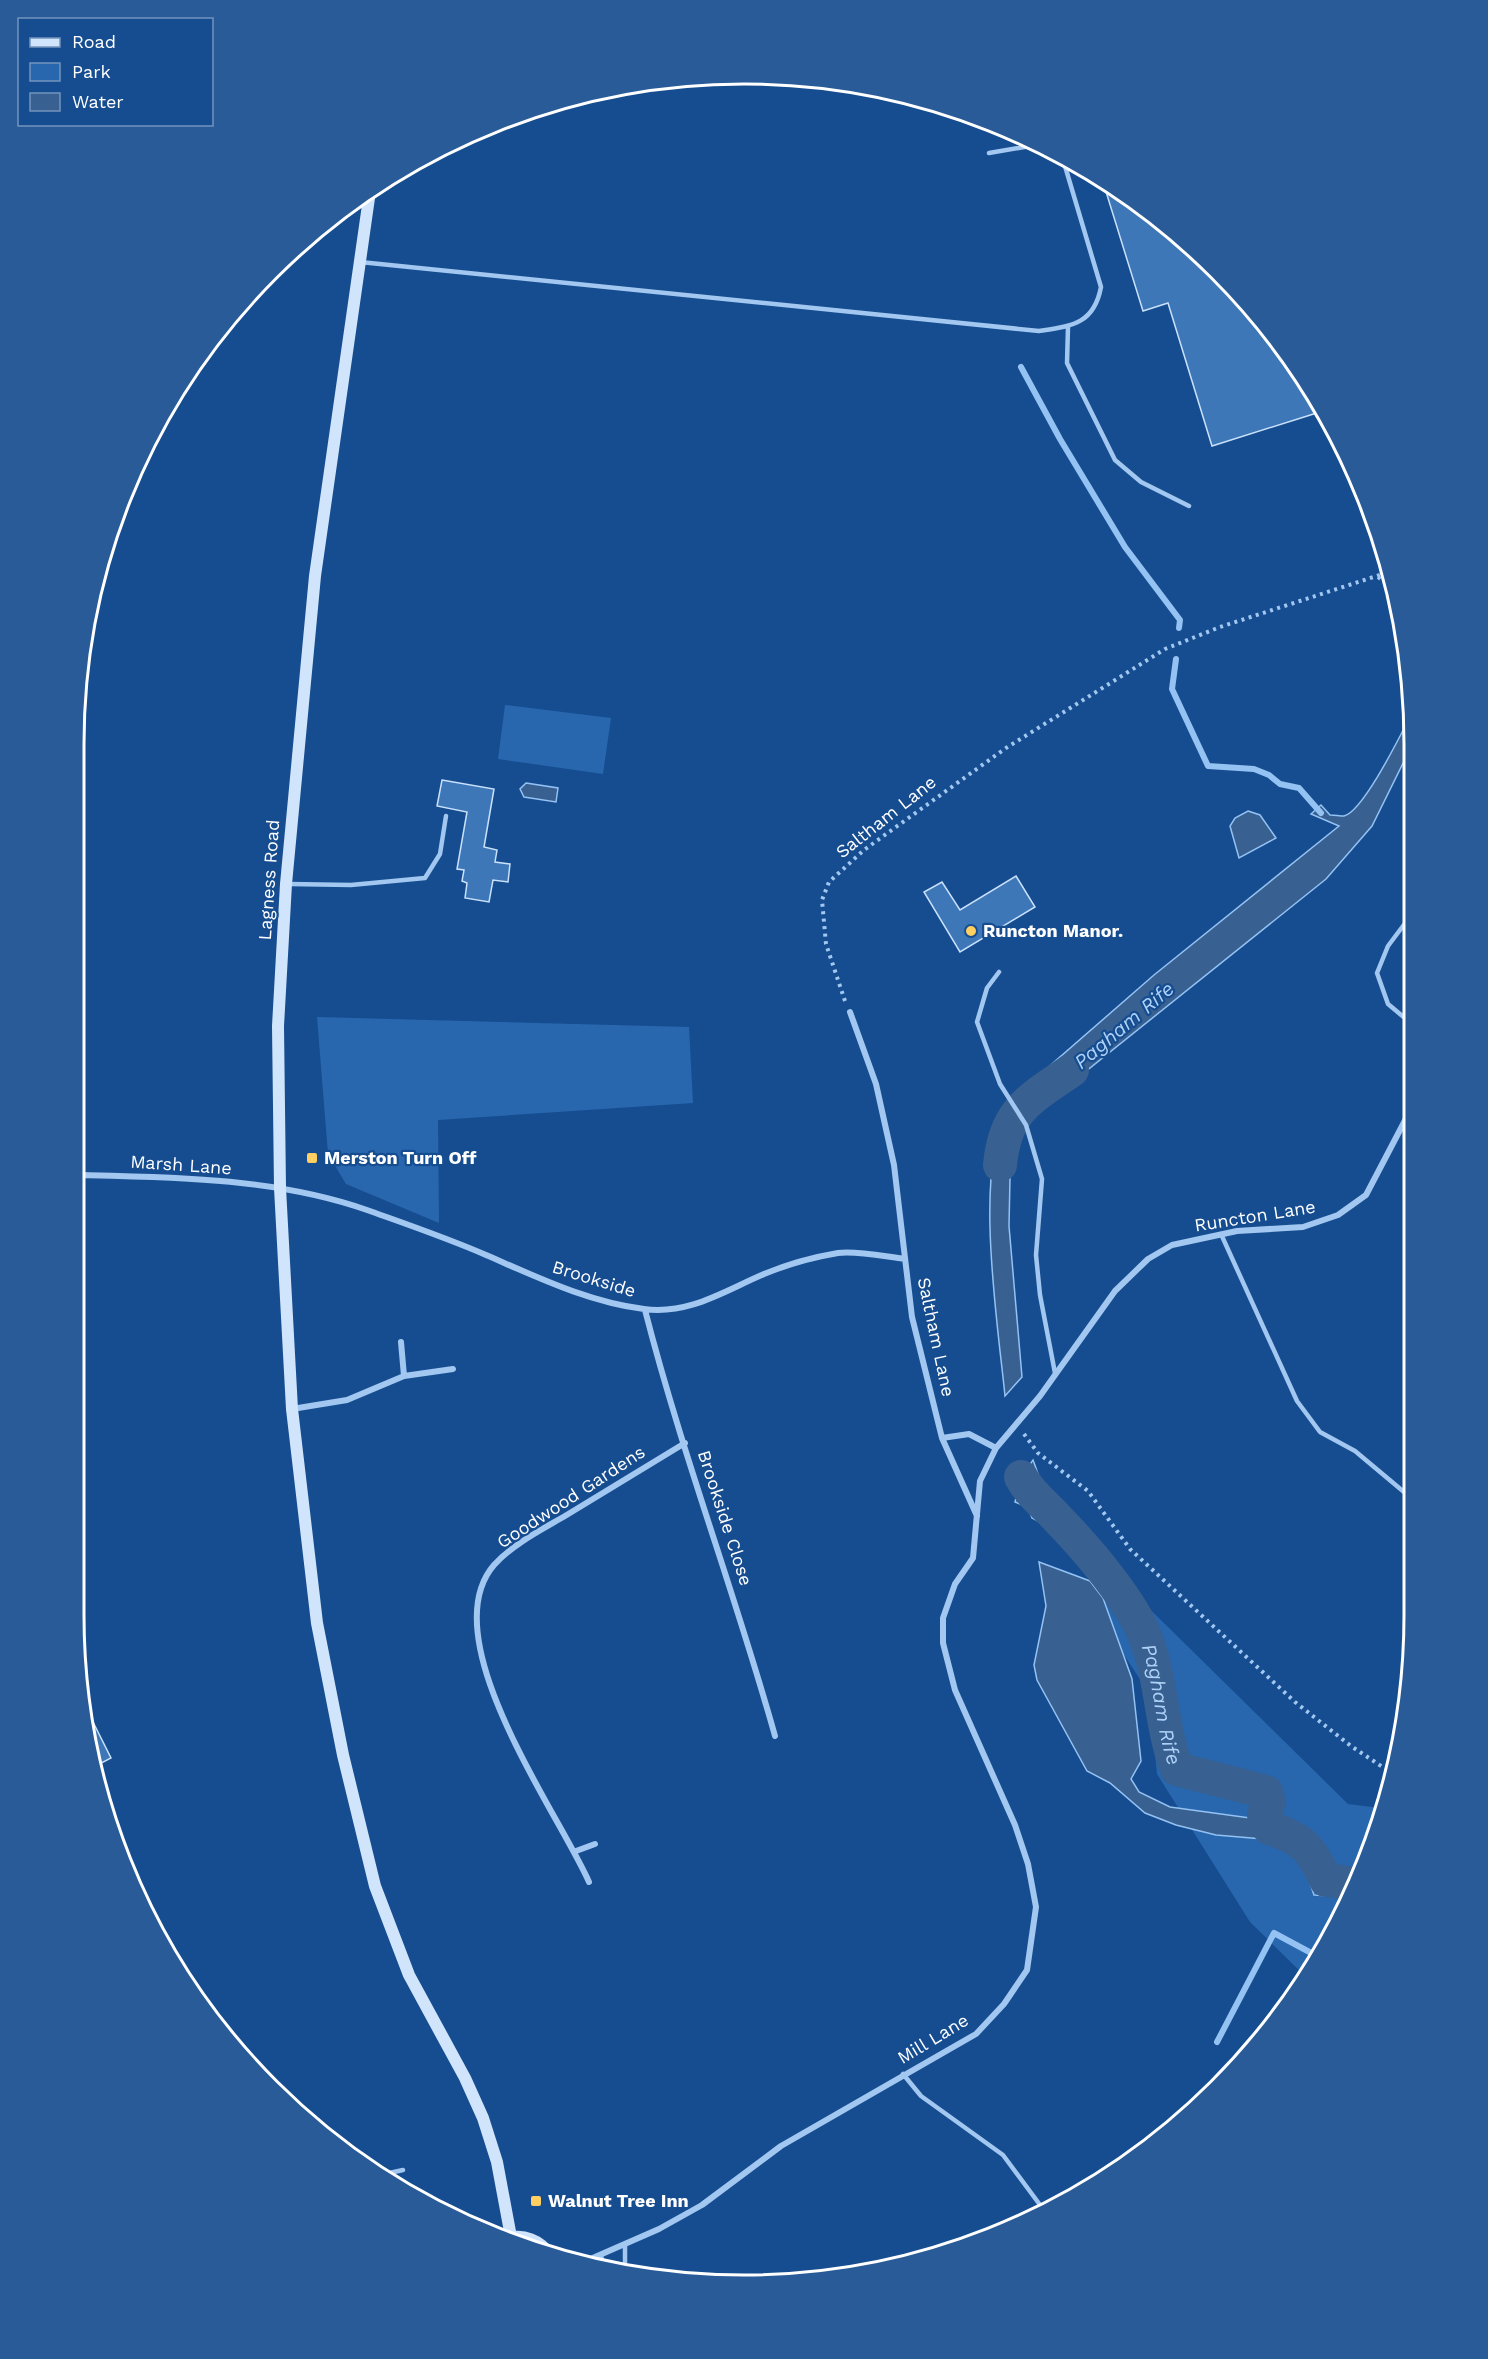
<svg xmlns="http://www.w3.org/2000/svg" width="1488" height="2359" font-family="'Work Sans',sans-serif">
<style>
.green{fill:#2867ae}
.water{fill:#386091;stroke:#94c2f3;stroke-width:1.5}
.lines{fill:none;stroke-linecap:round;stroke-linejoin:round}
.stream{stroke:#94c2f3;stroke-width:6}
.river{stroke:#386091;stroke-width:34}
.building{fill:#3e77b8;stroke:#c9e1fb;stroke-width:1.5}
.path{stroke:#a2c7f0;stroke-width:4;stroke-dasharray:3 4.5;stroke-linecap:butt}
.service{stroke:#a2c7f0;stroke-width:4.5}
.minor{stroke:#a2c7f0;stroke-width:6}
.secondary{stroke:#d0e4fb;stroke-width:12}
.poi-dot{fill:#ffcf61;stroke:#164d90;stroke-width:2}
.labels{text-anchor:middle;stroke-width:4.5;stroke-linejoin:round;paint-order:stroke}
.street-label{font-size:18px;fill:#fff;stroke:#164d90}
.poi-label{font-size:18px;font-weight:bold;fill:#fff;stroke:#164d90;text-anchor:start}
.water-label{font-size:20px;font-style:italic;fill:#aed1f7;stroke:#164d90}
.rim{fill:none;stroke:#fff;stroke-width:3}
</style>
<rect width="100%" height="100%" fill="#164d90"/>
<path class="green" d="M 1395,592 L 1400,618 L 1385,597 Z
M 505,705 L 611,718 L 603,774 L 498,759 Z
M 317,1017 L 689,1027 L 693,1103 L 438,1120 L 439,1223 L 346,1184 L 328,1154 Z
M 1112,1572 L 1348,1804 L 1380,1808 L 1364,1871 L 1304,1975 L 1250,1922 L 1157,1774 L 1149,1693 L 1088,1600 Z"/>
<path class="water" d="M 1413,711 L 1413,743 L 1372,826 L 1326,879 L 1040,1108 L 1029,1084 L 1154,975 L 1339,826 L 1311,814 L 1321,805 L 1330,815 C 1334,815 1340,816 1344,816 C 1364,811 1403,730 1413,711 Z
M 526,783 L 558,788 L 556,802 L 524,797 L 520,789 Z
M 1248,811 L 1260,815 L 1276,838 L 1239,858 L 1230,826 L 1235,818 Z
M 1008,1109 L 1018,1139 L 1010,1178 L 1009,1226 L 1022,1377 L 1005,1396 C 998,1325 973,1169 1008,1109 Z
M 1033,1460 L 1048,1501 L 1057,1509 L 1042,1523 L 1032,1518 L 1028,1507 L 1015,1502 L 1021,1477 Z
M 1039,1562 L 1090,1581 L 1103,1598 L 1132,1679 L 1141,1761 L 1131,1779 L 1139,1792 L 1170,1807 L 1302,1825 L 1315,1839 L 1331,1872 L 1341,1874 L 1364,1870 L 1349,1897 L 1314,1895 L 1303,1862 L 1293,1846 L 1276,1840 L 1216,1835 L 1176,1825 L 1145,1813 L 1110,1783 L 1087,1771 L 1037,1680 L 1034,1665 L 1046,1606 Z"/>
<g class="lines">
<path class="stream" d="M 1021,367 L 1060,439 L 1125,547 L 1180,620 L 1179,628
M 1176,659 L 1172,689 L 1208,766 L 1254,769 L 1269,775 L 1280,784 L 1299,788 L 1321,813
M 1217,2042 L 1274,1933 L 1315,1955"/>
<g class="river">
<path d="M 1000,1165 C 1005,1110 1030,1099 1072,1070"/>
<path id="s1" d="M 1021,1477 C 1030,1494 1044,1504 1057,1518 C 1084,1546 1111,1577 1132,1611 C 1164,1661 1157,1717 1177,1769 L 1266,1792 L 1269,1802 L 1264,1815 L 1269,1828 C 1303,1838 1311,1849 1326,1880 L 1356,1884"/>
</g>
</g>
<path class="building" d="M 1103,182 L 1152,212 L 1276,336 L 1323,411 L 1212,446 L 1168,303 L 1143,311 Z
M 442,780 L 494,789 L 484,847 L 497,850 L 495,862 L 510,864 L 508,882 L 493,880 L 489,902 L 465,898 L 467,883 L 462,881 L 464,870 L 457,869 L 467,812 L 437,806 Z
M 1016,876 L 1035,907 L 960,952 L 924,892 L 942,882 L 960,910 Z
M 87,1710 L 111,1758 L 94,1767 L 81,1712 Z"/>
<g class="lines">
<path class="path" d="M 1378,577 L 1395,590
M 845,1001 L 826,944 L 822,900 L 829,882 L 864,850 L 1006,748 L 1165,649 L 1220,627 L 1392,571
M 1024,1434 L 1038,1453 L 1088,1491 L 1130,1549 L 1295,1702 L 1351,1746 L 1390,1772"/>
<path class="service" d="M 989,153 L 1042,144
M 360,262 L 1039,331 C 1072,326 1094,324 1101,287 L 1062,156
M 1068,327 L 1067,363 L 1115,460 L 1141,482 L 1189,506
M 289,884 L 351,885 L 425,878 L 440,854 L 446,816
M 999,972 L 987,988 L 977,1022 L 1000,1084 L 1026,1125 L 1042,1179 L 1036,1255 L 1040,1295 L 1055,1373
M 1412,1024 L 1388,1004 L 1377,973 L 1388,946 L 1412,914
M 1221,1234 L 1297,1401 L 1320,1432 L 1355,1451 L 1410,1497
M 903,2074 L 921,2096 L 1003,2155 L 1046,2213
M 380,2175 L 403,2170
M 601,2256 L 605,2270
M 625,2274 L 625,2246"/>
<path class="minor" d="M 850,1012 L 876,1084 L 894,1165 L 912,1317 L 942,1438 L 977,1516
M 79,1175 C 174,1177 276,1178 367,1210 C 406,1224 447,1238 486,1255 C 537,1277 588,1302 644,1309 C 689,1315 724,1291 764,1274 C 786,1265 814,1257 838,1253 C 855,1250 887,1257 905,1259
M 645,1310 C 682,1454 735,1593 775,1736
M 401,1342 L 404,1376
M 292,1409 L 347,1400 L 404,1376 L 453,1369
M 942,1438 L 969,1434 L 996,1448
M 576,1851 L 595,1844
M 589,1882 C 558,1812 431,1638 494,1565 C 513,1544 541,1530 565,1516 C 605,1492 645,1467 685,1443
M 579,2264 L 659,2229 L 702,2205 L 781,2146 L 976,2034 L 1004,2004 L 1027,1970 L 1036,1907 L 1028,1864 L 1015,1825 L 955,1690 L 943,1643 L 943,1618 L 955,1584 L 973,1558 L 980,1481 L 996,1448 L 1040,1396 L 1115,1291 L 1148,1259 L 1172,1245 L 1237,1231 L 1303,1227 L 1338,1215 L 1366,1195 L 1411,1109"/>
<path class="secondary" d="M 370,191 L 315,576 L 286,884 L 278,1026 L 280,1188 L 292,1409 L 317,1623 L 343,1755 L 375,1886 L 409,1975 L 465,2078 L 483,2118 L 497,2162 L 511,2237
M 505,2239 C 523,2233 541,2240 551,2256"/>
</g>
<g class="poi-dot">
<circle cx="971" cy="931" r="6"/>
<rect x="306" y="1152" width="12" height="12" rx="3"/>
<rect x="530" y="2195" width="12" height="12" rx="3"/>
</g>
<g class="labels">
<g class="street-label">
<text transform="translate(886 817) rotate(-38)" y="6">Saltham Lane</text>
<text transform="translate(269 880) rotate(-86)" y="6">Lagness Road</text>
<text transform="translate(181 1165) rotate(4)" y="6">Marsh Lane</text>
<text transform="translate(1255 1216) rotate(-9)" y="6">Runcton Lane</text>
<text transform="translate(594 1279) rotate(17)" y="6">Brookside</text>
<text transform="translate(936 1337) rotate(78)" y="6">Saltham Lane</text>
<text transform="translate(571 1497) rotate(-33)" y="6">Goodwood Gardens</text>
<text transform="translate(725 1518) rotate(72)" y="6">Brookside Close</text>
<text transform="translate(933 2039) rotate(-31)" y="6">Mill Lane</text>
</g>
<g class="poi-label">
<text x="983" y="937">Runcton Manor.</text>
<text x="324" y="1164">Merston Turn Off</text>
<text x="548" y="2207">Walnut Tree Inn</text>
</g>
<g class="water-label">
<text transform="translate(1124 1025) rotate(-40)" y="7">Pagham Rife</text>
<text dy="7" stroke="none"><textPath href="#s1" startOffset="273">Pagham Rife</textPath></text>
</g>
</g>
<path d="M0 0H1488V2359H0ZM744 84H744A660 660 0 0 1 1404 744V1615A660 660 0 0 1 744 2275H744A660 660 0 0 1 84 1615V744A660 660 0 0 1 744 84Z" fill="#295b99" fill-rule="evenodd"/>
<path class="rim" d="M744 84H744A660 660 0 0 1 1404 744V1615A660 660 0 0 1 744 2275H744A660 660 0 0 1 84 1615V744A660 660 0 0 1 744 84Z"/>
<rect x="18" y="18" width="195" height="108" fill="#164d90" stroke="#7394bc" stroke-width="1.5"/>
<rect x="30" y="38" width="30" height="9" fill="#d0e4fb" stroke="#7394bc" stroke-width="1.5"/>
<text x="72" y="48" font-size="18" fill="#ffffff">Road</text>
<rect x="30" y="63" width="30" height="18" fill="#2867ae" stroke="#7394bc" stroke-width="1.5"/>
<text x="72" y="78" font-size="18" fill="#ffffff">Park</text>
<rect x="30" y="93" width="30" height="18" fill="#386091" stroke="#7394bc" stroke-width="1.5"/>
<text x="72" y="108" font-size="18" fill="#ffffff">Water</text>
</svg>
